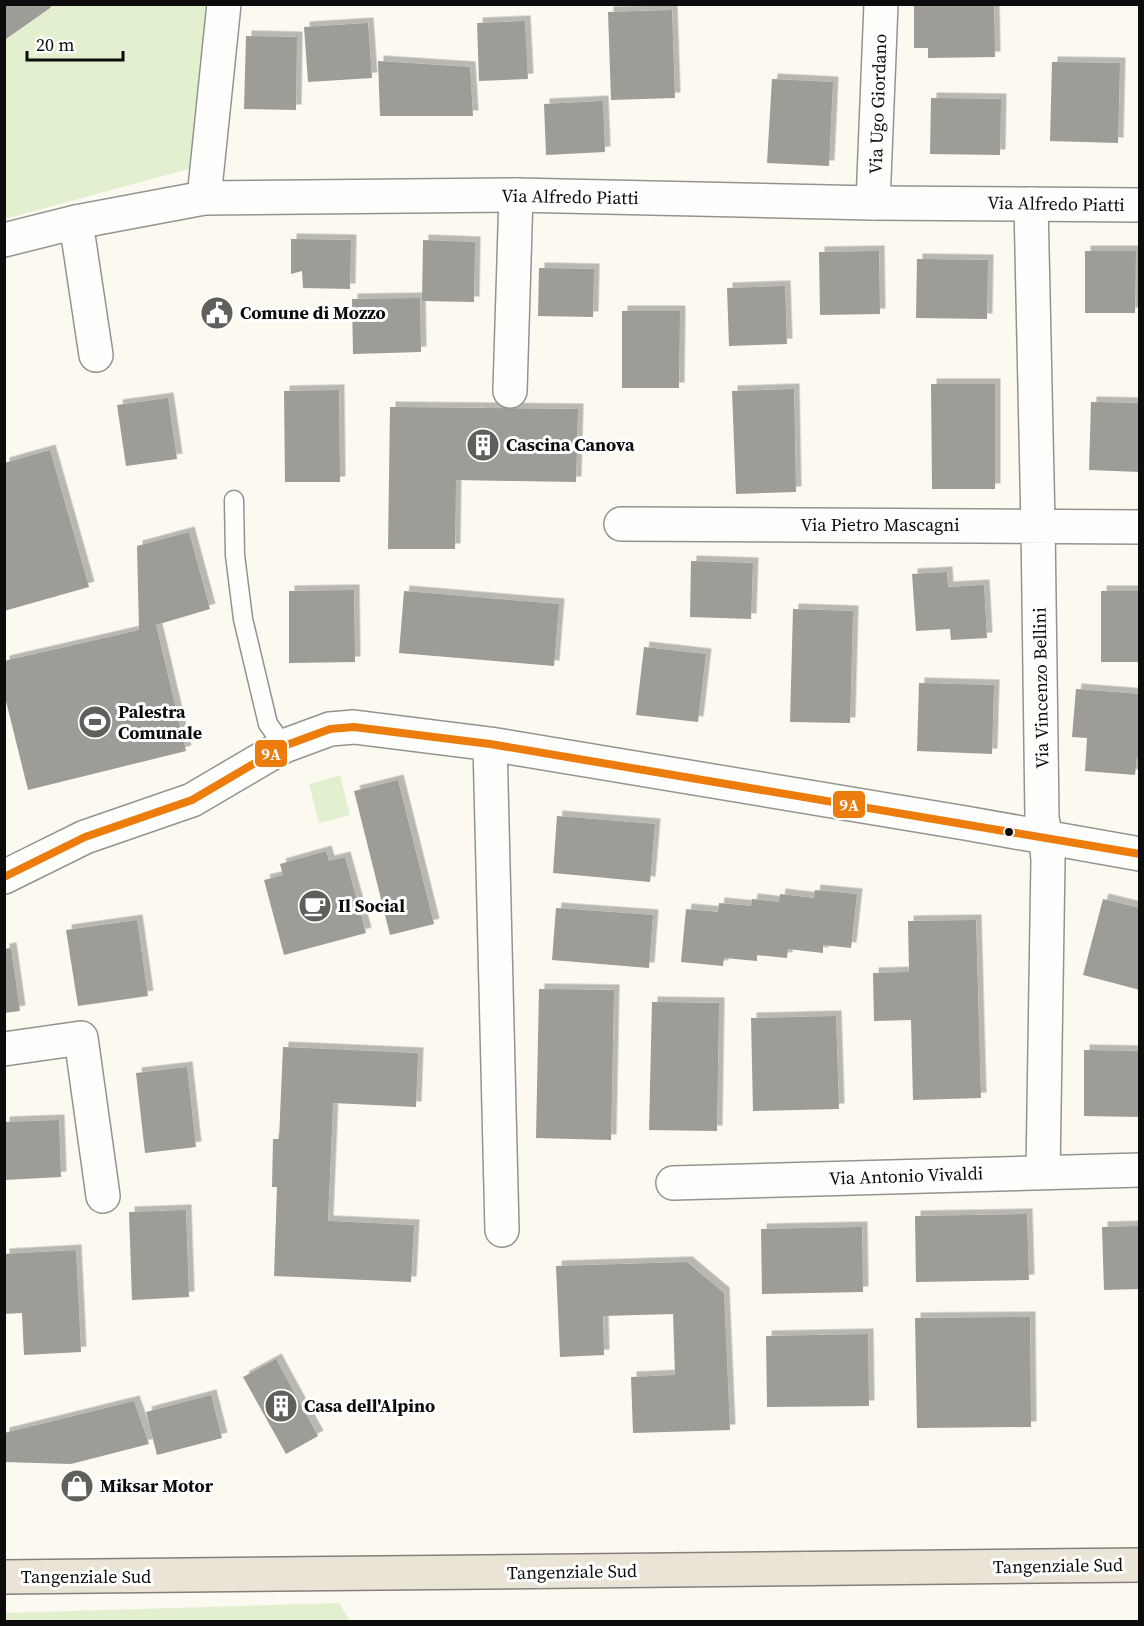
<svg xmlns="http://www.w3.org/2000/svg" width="1144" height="1626" font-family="'Source Serif 4',serif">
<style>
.green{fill:#e2f0d0}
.building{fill:#9e9c96;filter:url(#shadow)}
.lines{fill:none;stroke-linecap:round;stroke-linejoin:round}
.service-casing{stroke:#94938f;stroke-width:21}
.minor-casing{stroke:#94938f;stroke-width:36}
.tertiary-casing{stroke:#94938f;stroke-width:36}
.trunk-casing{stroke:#81807c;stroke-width:36}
.service{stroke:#fefefd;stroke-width:18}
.minor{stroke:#fefefd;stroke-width:33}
.tertiary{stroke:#fefefd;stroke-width:33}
.trunk{stroke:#eae4d6;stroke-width:33}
.bus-1-casing{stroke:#fff;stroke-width:12}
.bus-1{stroke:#ec7c0c;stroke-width:8}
.bus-dot{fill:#0c0c0c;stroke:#fff;stroke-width:2}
.labels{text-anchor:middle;stroke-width:6;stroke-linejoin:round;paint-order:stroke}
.street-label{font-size:18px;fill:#0c0c0c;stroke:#fff}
.poi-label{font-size:18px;font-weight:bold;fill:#0c0c0c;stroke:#fff;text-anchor:start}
.line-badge{stroke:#fff;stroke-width:2}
.badge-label{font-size:16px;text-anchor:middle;font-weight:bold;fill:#fff}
</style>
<defs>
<filter id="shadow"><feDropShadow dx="5.5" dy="-5.5" stdDeviation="0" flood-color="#0004"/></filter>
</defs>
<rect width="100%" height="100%" fill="#fbf9f0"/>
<path class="green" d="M 5,5 L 209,5 L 192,168 L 5,219 Z
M 340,775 L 350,815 L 319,823 L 309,784 Z
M 339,1603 L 350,1621 L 5,1621 L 5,1613 Z"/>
<path class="building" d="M 4,4 L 52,4 L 50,8 L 6,39 Z
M 914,5 L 994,5 L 995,57 L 928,58 L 928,48 L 914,48 Z
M 672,10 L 675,98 L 611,100 L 608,12 Z
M 525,21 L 528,79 L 479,81 L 477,23 Z
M 368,23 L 372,78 L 308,82 L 304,27 Z
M 246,36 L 297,37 L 296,110 L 244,109 Z
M 378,61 L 470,67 L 473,116 L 380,116 Z
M 1052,62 L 1120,63 L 1118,143 L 1050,141 Z
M 772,79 L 833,82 L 829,166 L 767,163 Z
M 931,98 L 1001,99 L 1000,155 L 930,154 Z
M 603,101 L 605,152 L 546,155 L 544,104 Z
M 291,239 L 351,240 L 350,289 L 303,288 L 302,271 L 291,274 Z
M 423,240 L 475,242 L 474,302 L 422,301 Z
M 879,251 L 880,314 L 820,315 L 819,252 Z
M 1085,251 L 1136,251 L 1135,313 L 1085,313 Z
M 917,259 L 988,260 L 987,319 L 916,318 Z
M 539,268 L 594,269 L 593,317 L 538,316 Z
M 785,286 L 787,344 L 729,346 L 727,288 Z
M 420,298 L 421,352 L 353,354 L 352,299 Z
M 622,311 L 680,311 L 679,388 L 622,388 Z
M 931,384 L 995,384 L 995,489 L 932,489 Z
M 794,389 L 796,492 L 736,494 L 732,391 Z
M 339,390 L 340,482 L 285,482 L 284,391 Z
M 168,398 L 177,459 L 126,466 L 117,405 Z
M 1091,402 L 1140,403 L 1140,472 L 1089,470 Z
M 390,407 L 578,409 L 576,482 L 456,480 L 455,549 L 388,549 Z
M 50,450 L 89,587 L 4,611 L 4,463 Z
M 189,532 L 210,609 L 156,625 L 186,751 L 28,790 L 4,693 L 4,661 L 139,630 L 137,546 Z
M 691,561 L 753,563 L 751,619 L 690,617 Z
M 947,572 L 948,587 L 984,585 L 987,638 L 951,640 L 950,629 L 916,631 L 912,574 Z
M 354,590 L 355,662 L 289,663 L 289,591 Z
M 404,591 L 559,604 L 554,666 L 399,653 Z
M 1101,591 L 1140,591 L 1140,662 L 1101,662 Z
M 793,609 L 853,611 L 850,723 L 790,722 Z
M 644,647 L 706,654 L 698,722 L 636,715 Z
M 919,683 L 994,685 L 992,754 L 917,751 Z
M 1076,689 L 1140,694 L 1140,757 L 1137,757 L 1135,775 L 1085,771 L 1087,738 L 1072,737 Z
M 398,780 L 434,924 L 390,935 L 354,791 Z
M 557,816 L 655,824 L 650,882 L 553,873 Z
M 326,851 L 329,861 L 345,857 L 366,933 L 284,955 L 264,880 L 283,875 L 280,864 Z
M 815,890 L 857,894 L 851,948 L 823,945 L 823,953 L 788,949 L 787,958 L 757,955 L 757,961 L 724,958 L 723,966 L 681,962 L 686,909 L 718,912 L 719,903 L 751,906 L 752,899 L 779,902 L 780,894 L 814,898 Z
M 1103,899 L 1140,908 L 1140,990 L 1083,975 Z
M 556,908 L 653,915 L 649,968 L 552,960 Z
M 137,920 L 148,996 L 78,1006 L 66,930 Z
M 976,920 L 981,1098 L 913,1100 L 911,1020 L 874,1021 L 873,973 L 909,972 L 908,921 Z
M 11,948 L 20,1011 L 4,1013 L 4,949 Z
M 539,989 L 614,990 L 611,1140 L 536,1138 Z
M 652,1002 L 719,1003 L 717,1131 L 649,1130 Z
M 836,1016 L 839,1109 L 753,1111 L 751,1018 Z
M 283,1047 L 418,1053 L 416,1107 L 333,1103 L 328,1221 L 414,1225 L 411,1282 L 274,1276 L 277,1187 L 272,1187 L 273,1139 L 279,1139 Z
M 1084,1050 L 1140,1051 L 1140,1117 L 1084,1116 Z
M 187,1067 L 196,1147 L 145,1153 L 136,1073 Z
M 59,1120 L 61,1177 L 4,1180 L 4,1122 Z
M 186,1210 L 189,1297 L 132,1300 L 129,1212 Z
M 1027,1214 L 1029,1280 L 916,1282 L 915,1216 Z
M 1140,1226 L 1140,1289 L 1104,1290 L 1102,1227 Z
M 862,1227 L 863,1292 L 762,1294 L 761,1229 Z
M 76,1250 L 81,1352 L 24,1355 L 22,1313 L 4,1314 L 4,1254 Z
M 687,1262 L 724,1293 L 730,1430 L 633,1433 L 631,1377 L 675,1375 L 673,1314 L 603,1316 L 604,1355 L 560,1357 L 556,1266 Z
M 1030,1317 L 1031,1427 L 917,1428 L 915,1318 Z
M 868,1334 L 869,1406 L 767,1407 L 766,1336 Z
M 276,1359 L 318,1436 L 286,1454 L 243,1377 Z
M 211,1395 L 222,1438 L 157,1455 L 146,1412 Z
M 134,1401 L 149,1444 L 71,1464 L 4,1462 L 4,1433 Z"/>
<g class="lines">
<g class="service-casing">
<path id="service" d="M 234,500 L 235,555 L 243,619 L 268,724 L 284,746"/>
</g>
<g class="minor-casing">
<path id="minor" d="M 204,198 L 224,4
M 873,203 L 881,4
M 1031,204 L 1038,525 L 1042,818 L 1046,838 L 1048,860 L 1043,1172
M 76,222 L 96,355
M 510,391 L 516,195
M 621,524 L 1140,527
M 490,744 L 502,1230
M 4,877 L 85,837 L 192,800 L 284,746 L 330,729 L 354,727 L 490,744 L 965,823 L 1140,854
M 4,1049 L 81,1038 L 103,1196
M 673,1183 L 1140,1170"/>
</g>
<g class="tertiary-casing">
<path id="tertiary" d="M 4,240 L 76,222 L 204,198 L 516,195 L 873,203 L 1140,205"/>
</g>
<g class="trunk-casing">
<path id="trunk" d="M 4,1577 L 1140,1565"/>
</g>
<use href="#service" class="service"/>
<use href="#minor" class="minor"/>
<use href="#tertiary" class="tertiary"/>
<use href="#trunk" class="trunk"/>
<g class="bus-1-casing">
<path id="bus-1" d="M 4,877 L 85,837 L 192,800 L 284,746 L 330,729 L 354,727 L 490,744 L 1140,854"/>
</g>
<use href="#bus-1" class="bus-1"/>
</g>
<defs>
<g id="civic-disc" transform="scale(1.725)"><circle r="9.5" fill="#605f5c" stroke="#fff"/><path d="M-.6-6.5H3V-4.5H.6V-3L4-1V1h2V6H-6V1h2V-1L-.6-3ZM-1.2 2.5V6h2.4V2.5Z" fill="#fff"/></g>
<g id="building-disc" transform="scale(1.725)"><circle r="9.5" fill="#605f5c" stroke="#fff"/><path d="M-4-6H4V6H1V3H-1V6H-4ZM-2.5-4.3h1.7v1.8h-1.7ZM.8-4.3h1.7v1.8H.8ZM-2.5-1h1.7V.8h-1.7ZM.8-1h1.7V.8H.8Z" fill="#fff"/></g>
<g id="stadium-disc" transform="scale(1.725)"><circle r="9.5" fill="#605f5c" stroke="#fff"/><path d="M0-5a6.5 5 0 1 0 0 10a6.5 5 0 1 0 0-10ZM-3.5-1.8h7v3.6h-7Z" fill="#fff"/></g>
<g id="cafe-disc" transform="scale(1.725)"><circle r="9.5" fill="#605f5c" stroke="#fff"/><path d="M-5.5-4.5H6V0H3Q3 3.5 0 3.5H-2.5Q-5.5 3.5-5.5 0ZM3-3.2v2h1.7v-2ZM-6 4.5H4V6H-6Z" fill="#fff"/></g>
<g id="shop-disc" transform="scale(1.725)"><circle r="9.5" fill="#605f5c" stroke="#fff"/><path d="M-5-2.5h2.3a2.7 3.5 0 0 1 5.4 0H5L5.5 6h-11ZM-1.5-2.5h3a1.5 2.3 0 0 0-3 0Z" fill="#fff"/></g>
</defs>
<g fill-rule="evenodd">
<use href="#civic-disc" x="217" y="313"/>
<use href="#building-disc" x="483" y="445"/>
<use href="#stadium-disc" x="95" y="722"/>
<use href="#cafe-disc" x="315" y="906"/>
<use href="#building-disc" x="281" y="1406"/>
<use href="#shop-disc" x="77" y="1486"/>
</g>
<circle class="bus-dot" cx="1009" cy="832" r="5"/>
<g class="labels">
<g class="street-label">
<text transform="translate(878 104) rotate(-88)" y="6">Via Ugo Giordano</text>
<text transform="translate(570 197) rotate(1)" y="6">Via Alfredo Piatti</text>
<text transform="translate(1056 204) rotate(1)" y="6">Via Alfredo Piatti</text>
<text x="880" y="531">Via Pietro Mascagni</text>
<text transform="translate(1041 688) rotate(-91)" y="6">Via Vincenzo Bellini</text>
<text transform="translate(906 1176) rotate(-2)" y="6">Via Antonio Vivaldi</text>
<text transform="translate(1058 1566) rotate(-1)" y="6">Tangenziale Sud</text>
<text transform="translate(572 1572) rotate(-1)" y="6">Tangenziale Sud</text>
<text x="86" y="1583">Tangenziale Sud</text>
</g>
<g class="poi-label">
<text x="240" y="319">Comune di Mozzo</text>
<text x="506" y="451">Cascina Canova</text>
<text x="118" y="718">Palestra<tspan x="118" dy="21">Comunale</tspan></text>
<text x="338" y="912">Il Social</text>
<text x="304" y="1412">Casa dell'Alpino</text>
<text x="100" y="1492">Miksar Motor</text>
</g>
</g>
<g class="line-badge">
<rect x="254" y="739" width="34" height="29" rx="6" fill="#ec7c0c"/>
<rect x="832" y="790" width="34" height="29" rx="6" fill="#ec7c0c"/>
</g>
<g class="badge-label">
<text x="271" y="760">9A</text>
<text x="849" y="811">9A</text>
</g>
<rect width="1144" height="1626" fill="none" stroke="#0c0c0c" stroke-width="12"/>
<path d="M27 51v9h96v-9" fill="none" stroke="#0c0c0c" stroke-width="3"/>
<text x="36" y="51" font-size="18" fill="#0c0c0c" stroke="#ffffff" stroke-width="4.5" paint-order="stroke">20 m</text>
</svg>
